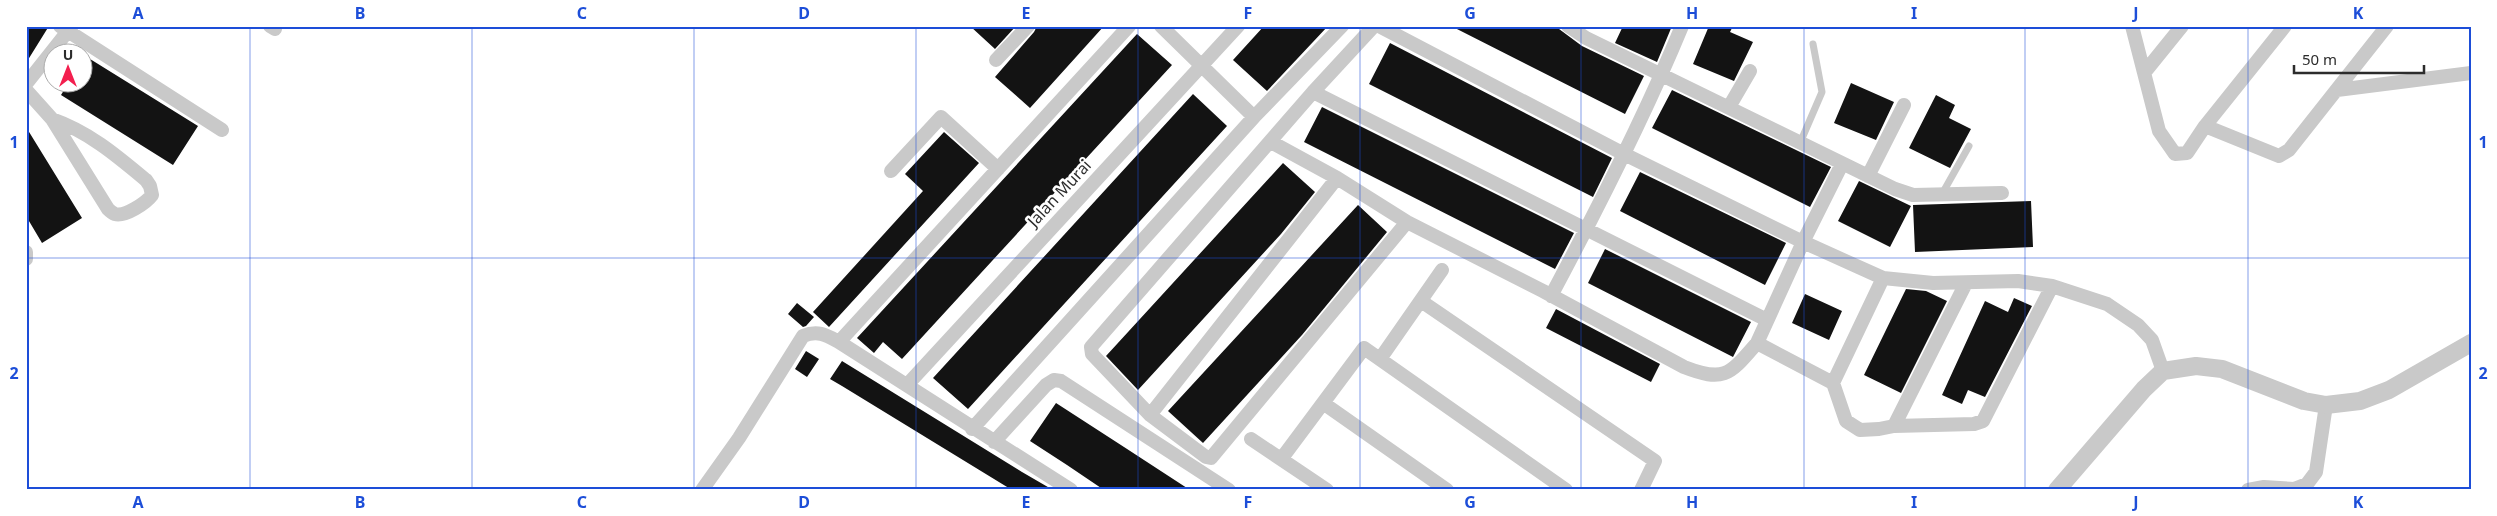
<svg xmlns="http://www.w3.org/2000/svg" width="2497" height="516" font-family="'Noto Sans',sans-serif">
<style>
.building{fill:#131313}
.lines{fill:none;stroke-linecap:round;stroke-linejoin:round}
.service{stroke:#c9c9c9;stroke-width:7}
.minor{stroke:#c9c9c9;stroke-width:14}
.tertiary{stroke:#c9c9c9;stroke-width:18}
.grid{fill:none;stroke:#1d4ed8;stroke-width:1;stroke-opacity:0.55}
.labels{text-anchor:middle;stroke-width:5;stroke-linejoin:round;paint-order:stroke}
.street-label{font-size:16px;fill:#2c2c2c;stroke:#fff}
.neatline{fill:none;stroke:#1d4ed8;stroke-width:2}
.grid-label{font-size:16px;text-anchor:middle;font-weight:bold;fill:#1d4ed8}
</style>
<rect width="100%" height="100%" fill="#fff"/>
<path class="building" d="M 26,26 L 49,26 L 26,63 Z
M 970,26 L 1016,26 L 995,49 Z
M 1037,26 L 1104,26 L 1030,108 L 995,77 L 1034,32 Z
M 1264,26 L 1328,26 L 1267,91 L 1233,60 Z
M 1451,26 L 1555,26 L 1582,46 L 1644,76 L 1625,114 Z
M 1623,26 L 1672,26 L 1657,62 L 1615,43 Z
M 1709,26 L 1733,26 L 1730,32 L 1753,42 L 1734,81 L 1693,64 Z
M 1137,34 L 1172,65 L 902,359 L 883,342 L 874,353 L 857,338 Z
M 1390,43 L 1612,158 L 1593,197 L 1369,84 Z
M 82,54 L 198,126 L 173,165 L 61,95 L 69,82 L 82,82 Z
M 1851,83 L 1894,102 L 1876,140 L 1834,123 Z
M 1672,90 L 1831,167 L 1810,207 L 1652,128 Z
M 1193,94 L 1227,126 L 968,409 L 933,378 Z
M 1936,95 L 1955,105 L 1949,118 L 1971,129 L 1950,168 L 1909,148 Z
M 1322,107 L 1574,233 L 1555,269 L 1304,142 Z
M 26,127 L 82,218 L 42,243 L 26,216 Z
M 944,132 L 979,163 L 829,327 L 813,312 L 923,191 L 905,174 Z
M 1283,163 L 1315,192 L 1281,234 L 1138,390 L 1106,356 Z
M 1640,172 L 1786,243 L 1765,285 L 1620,211 Z
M 1859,181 L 1911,206 L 1890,247 L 1838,221 Z
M 2031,201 L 2033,247 L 1915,252 L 1913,205 Z
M 1358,205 L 1387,232 L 1302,335 L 1203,443 L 1168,411 Z
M 1605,249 L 1751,322 L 1733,357 L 1588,283 Z
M 1906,289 L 1926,291 L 1947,301 L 1901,393 L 1864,375 Z
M 1805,294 L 1842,311 L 1829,340 L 1792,323 Z
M 2014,298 L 2032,306 L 1985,397 L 1968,390 L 1962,404 L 1942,395 L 1985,301 L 2008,312 Z
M 797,303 L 814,317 L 806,326 L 803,327 L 788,314 Z
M 1556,309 L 1660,364 L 1651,382 L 1546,328 Z
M 806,351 L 819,359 L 807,377 L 795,369 Z
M 842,361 L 1022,472 L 1053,490 L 1012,490 L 842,386 L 830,379 Z
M 1056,403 L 1124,447 L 1190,490 L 1104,490 L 1067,465 L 1030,441 Z"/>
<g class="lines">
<path class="service" d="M 1800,143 L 1822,92 L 1813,44
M 1942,194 L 1969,146"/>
<path class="minor" d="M 60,26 L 222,130
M 270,26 L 275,29
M 1161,26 L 1254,117
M 1374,26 L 1313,92 L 1091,347 L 1092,354 L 1150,415 L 1206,457 L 1211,458 L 1407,222
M 1379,26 L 1624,154 L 1803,242 L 1883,278 L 1933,283 L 2018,281 L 2052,286 L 2107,304 L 2138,325 L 2152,340 L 2163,371
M 1568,26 L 1586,38 L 1895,189 L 1913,195 L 2002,193
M 2132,26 L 2159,131 L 2175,154 L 2187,153 L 2205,126 L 2285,26
M 996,60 L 1028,26
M 2144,73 L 2182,26
M 26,84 L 72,26
M 26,90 L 52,119 L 108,209 C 110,211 112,213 115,214 C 125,217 146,203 152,195 L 150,186 L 146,180 C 116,155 89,132 52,119
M 2337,90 L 2471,73
M 1313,92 L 1767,320
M 1729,107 L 1750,71
M 2205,126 L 2279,156 L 2289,150 L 2387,26
M 1271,142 L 1337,178 L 1407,222 L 1543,291 L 1684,367 C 1725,383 1730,374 1757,343 L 1833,383 L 1846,421 L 1860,430 L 1879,429 L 1894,426 L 1974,424 L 1983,421 L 2052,286
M 891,171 L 941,117 L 998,169
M 1868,176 L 1904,105
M 26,252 L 26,259
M 1551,296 C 1598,208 1644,118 1682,26
M 1421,301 L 1655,461 L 1641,490
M 839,342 L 1129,26
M 1757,343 L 1803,242 L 1842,164
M 1380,359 L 1442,270
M 1833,383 L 1883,278
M 907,385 L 1238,26
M 1323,403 L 1447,490
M 1150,415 L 1337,178
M 1894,426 L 1966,283
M 972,429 L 1254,117 L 1342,26
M 1251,439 L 1327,490
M 994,442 L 1046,385 L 1054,380 L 1061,381 L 1229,490
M 1282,458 L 1364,348 L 1566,490
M 702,490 L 739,438 L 803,336 C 818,330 826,335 839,342 L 1071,490
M 2248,490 L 2264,487 L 2294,489 L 2307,484 L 2316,472 L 2326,405"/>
<path class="tertiary" d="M 2057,490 L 2144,389 L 2163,371 L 2196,366 L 2222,369 L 2304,401 L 2326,405 L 2360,401 L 2389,390 L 2471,343"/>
</g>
<path class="grid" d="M 250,26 L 250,490M 472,26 L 472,490M 694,26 L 694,490M 916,26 L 916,490M 1138,26 L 1138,490M 1360,26 L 1360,490M 1581,26 L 1581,490M 1804,26 L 1804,490M 2025,26 L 2025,490M 2248,26 L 2248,490M 26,258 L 2471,258"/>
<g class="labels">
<g class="street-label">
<text transform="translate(1059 193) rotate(-47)" y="6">Jalan Murai</text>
</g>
</g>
<rect width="2497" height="516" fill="none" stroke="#ffffff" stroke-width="55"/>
<g transform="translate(68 68)"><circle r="24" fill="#ffffff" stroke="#ababab"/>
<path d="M0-4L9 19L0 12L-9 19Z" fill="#f31f4e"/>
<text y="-8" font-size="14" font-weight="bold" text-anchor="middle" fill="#2c2c2c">U</text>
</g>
<path d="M2294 65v8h130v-8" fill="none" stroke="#2c2c2c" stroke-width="2.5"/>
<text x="2302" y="65" font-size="15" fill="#2c2c2c" stroke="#ffffff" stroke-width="4" paint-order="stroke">50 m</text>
<rect x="28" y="28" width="2442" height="460" class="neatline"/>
<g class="grid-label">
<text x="138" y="19">A</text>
<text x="360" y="19">B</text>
<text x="582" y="19">C</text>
<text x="804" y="19">D</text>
<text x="1026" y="19">E</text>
<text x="1248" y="19">F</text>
<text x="1470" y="19">G</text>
<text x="1692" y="19">H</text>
<text x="1914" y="19">I</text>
<text x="2136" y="19">J</text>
<text x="2358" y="19">K</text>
<text x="14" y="148">1</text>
<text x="2483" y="148">1</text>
<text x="14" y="379">2</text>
<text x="2483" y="379">2</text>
<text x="138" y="508">A</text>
<text x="360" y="508">B</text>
<text x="582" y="508">C</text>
<text x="804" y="508">D</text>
<text x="1026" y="508">E</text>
<text x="1248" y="508">F</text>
<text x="1470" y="508">G</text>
<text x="1692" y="508">H</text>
<text x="1914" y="508">I</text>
<text x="2136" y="508">J</text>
<text x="2358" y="508">K</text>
</g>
</svg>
